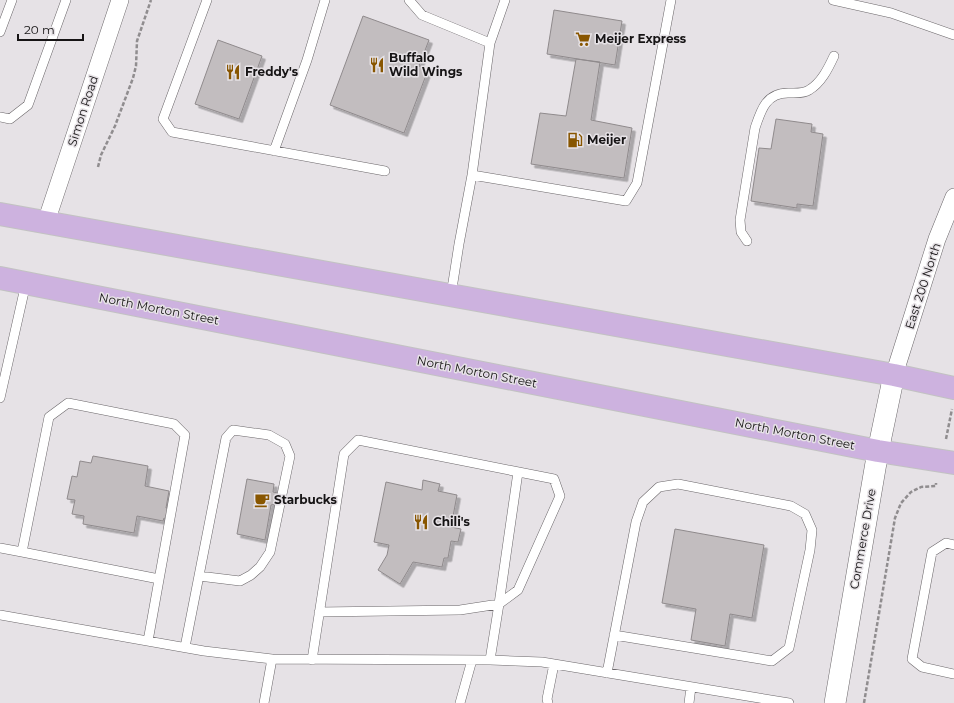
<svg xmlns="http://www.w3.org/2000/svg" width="954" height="703" font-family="Montserrat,sans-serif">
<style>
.building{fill:#c2bdbf;stroke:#8f8a8c;filter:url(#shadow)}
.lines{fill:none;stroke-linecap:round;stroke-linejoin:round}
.service-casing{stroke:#6b676a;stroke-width:10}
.minor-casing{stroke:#6b676a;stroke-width:18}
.tertiary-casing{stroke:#6b676a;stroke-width:22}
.primary-casing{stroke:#c2c2c2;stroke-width:24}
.path{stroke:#908d8f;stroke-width:2.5;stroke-dasharray:4 2;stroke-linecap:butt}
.service{stroke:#fff;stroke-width:9}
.minor{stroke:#fff;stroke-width:17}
.tertiary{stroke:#fff;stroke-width:21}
.primary{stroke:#cdb2df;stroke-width:22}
.labels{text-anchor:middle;stroke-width:3;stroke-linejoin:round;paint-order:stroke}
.poi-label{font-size:12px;font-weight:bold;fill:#161415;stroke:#e6e2e6;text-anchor:start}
.street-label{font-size:12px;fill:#161415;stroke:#e6e2e6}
</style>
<defs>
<filter id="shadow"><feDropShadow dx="3.5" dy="3.5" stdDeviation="0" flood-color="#0004"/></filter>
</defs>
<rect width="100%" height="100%" fill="#e6e2e6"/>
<path class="building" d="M 554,10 L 622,21 L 615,65 L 547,54 Z
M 363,16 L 429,40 L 419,66 L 428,70 L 404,133 L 330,105 Z
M 218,40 L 262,56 L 239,119 L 195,104 Z
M 576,59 L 600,62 L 591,120 L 632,128 L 624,178 L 531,164 L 540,113 L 566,116 Z
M 776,119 L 812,124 L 811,132 L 823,134 L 813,206 L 797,204 L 797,208 L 751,201 L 759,148 L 771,149 Z
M 93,456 L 148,466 L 145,486 L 169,491 L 166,508 L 169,508 L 167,519 L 164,518 L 163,521 L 137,516 L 134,533 L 83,524 L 84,516 L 72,514 L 75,500 L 67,499 L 72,476 L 77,477 L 80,461 L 91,463 Z
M 247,479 L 274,484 L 273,492 L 278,493 L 276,504 L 271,505 L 265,540 L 237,534 Z
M 423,480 L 440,484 L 438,491 L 457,495 L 451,527 L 461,529 L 458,542 L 451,541 L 448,558 L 444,558 L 442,567 L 413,562 L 400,584 L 378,570 L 387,555 L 389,545 L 374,542 L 386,482 L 422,490 Z
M 675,529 L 764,545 L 752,618 L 730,614 L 725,646 L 691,640 L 696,609 L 662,603 Z"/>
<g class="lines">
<g class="service-casing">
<path id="service" d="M 207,0 L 163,119 L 172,132 L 385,171
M 409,0 L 422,15 L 490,43
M 833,0 L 891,13 L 954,35
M 0,32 L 12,0
M 0,117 L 10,119 L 28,105 L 66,0
M 274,151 L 307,60 L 325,0
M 472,175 L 626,201 L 637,183 L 671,0
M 747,241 L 741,232 L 740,220 L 755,128 C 761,110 766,93 788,93 C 795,93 803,94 809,90 C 821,83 828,69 834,56
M 451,295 L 459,244 L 472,175 L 490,43 L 505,0
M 0,398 L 26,283
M 954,545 L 946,543 L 932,552 L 912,659 L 922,667 L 954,674
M 0,548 L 22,552 L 49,417 L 68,403 L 174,424 L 185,435 L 148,641
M 22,552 L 159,579
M 319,612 L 460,610 L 499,604 L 518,472
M 0,615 L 204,651 L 272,659 L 490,660 L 542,662 L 789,703
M 185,647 L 226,438 L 233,430 L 269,435 L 285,444 L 290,456 L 270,552 L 260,567 L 251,575 L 240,581 L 199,576
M 312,660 L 344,454 L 358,440 L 554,479 L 560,496 L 518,590 L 499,604 L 490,660
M 607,673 L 636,522 L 643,502 L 659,487 L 678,484 L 791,506 L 805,514 L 812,530 L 810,550 L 789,648 L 772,661 L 614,635
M 264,703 L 272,659
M 460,703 L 472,660
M 548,703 L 547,699 L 554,664
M 689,703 L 691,687"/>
</g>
<g class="minor-casing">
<path id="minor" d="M 46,222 L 120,0
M 894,375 L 937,239 L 954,197"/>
</g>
<g class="tertiary-casing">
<path id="tertiary" d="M 835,703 L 878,451 L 894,375"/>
</g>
<g class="primary-casing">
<path id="primary" d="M 0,214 L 894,375 L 954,388
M 0,278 L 878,451 L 954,463"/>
</g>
<path class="path" d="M 98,167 L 101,155 L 115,126 L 133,78 L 136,66 L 137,41 L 151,0
M 946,439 L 952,409
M 864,703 L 895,518 L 901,503 L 911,492 L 921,487 L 936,486 L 936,483"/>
<use href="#service" class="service"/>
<use href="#minor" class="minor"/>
<use href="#tertiary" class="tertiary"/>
<use href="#primary" class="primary"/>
</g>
<defs>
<g id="supermarket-bare" transform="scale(1.2)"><path d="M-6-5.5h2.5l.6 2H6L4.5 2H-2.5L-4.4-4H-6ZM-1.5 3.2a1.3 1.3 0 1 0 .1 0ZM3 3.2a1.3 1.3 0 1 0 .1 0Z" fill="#885600" stroke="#e6e2e6" stroke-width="2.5" paint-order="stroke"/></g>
<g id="restaurant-bare" transform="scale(1.2)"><path d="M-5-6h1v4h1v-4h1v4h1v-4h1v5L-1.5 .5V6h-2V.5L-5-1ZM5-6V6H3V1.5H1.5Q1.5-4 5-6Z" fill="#885600" stroke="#e6e2e6" stroke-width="2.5" paint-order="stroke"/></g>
<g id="fuel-bare" transform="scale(1.2)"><path d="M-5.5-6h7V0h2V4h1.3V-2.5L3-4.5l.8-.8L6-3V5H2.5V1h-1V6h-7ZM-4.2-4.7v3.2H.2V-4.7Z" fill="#885600" stroke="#e6e2e6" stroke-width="2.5" paint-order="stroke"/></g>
<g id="cafe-bare" transform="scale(1.2)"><path d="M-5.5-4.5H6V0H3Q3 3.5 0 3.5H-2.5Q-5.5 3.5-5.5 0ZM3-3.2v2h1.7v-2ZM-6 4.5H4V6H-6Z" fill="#885600" stroke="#e6e2e6" stroke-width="2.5" paint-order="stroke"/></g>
</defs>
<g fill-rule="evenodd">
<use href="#supermarket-bare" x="583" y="39"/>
<use href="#restaurant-bare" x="377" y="65"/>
<use href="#restaurant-bare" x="233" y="72"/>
<use href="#fuel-bare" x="575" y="140"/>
<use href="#cafe-bare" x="262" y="500"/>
<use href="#restaurant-bare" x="421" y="522"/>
</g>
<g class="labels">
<g class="poi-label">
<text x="595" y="43">Meijer Express</text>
<text x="389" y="62">Buffalo<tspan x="389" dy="14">Wild Wings</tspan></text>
<text x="245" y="76">Freddy's</text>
<text x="587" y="144">Meijer</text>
<text x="274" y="504">Starbucks</text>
<text x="433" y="526">Chili's</text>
</g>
<g class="street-label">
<text transform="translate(83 111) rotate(-72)" y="4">Simon Road</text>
<text transform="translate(923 286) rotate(-72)" y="4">East 200 North</text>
<text transform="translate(159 309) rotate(11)" y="4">North Morton Street</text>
<text transform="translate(477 372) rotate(11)" y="4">North Morton Street</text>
<text transform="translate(795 434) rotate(11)" y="4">North Morton Street</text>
<text transform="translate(863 539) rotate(-80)" y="4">Commerce Drive</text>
</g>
</g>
<path d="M18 34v6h65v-6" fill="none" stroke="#161415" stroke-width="2"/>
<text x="24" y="34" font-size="12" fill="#161415" stroke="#e6e2e6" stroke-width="3" paint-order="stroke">20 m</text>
</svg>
